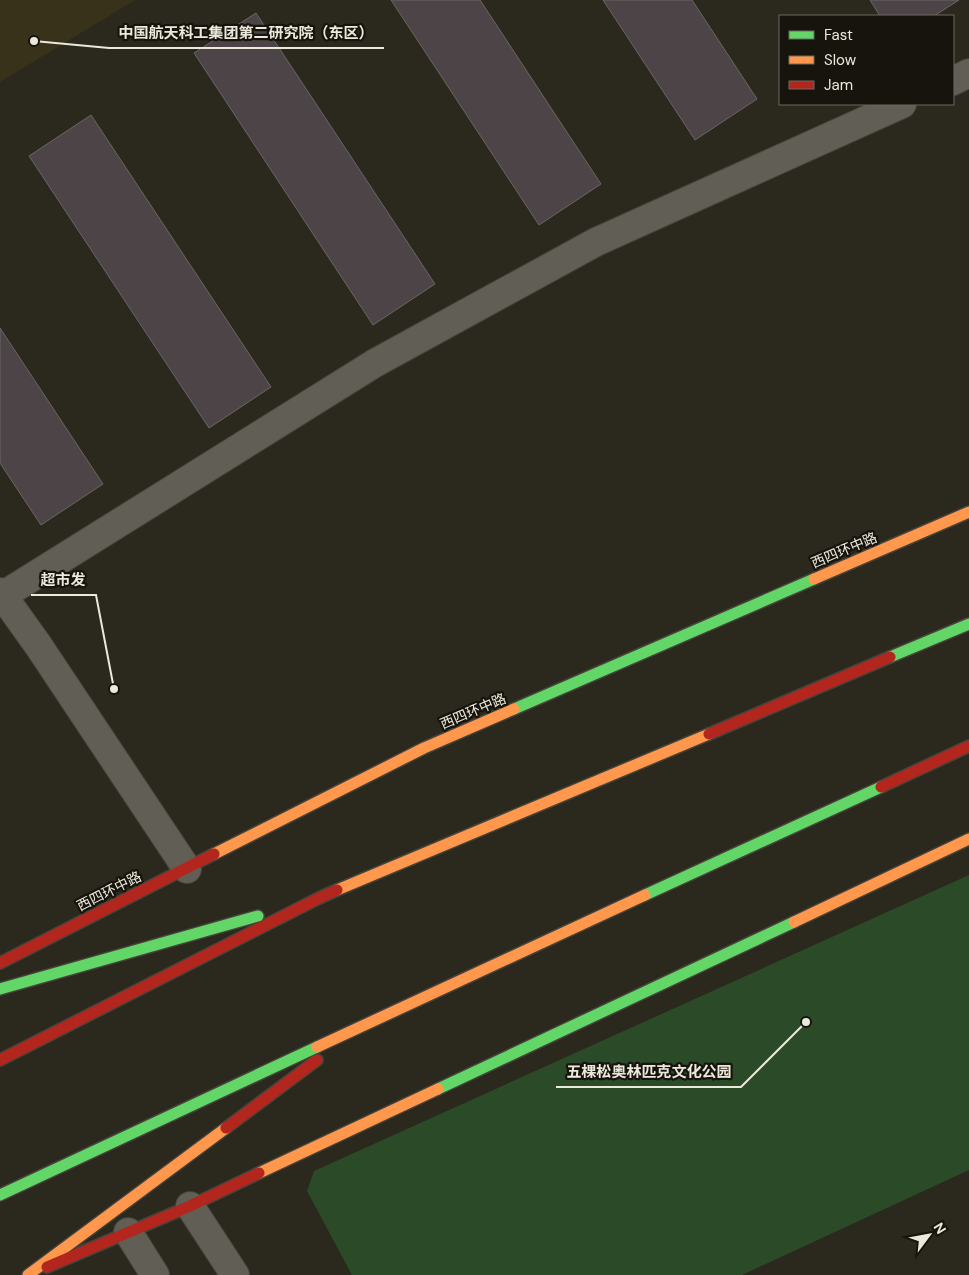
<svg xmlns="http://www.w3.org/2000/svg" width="969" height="1275" font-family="'DM Sans','Noto Sans SC',sans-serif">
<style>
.built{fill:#39321b}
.green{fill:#2b4a28}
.building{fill:#4d4448;stroke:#6a6664}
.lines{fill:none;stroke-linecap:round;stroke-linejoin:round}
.street-casing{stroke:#46433b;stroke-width:30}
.fast-casing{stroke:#46433b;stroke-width:14}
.slow-casing{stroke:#46433b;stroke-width:14}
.jam-casing{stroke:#46433b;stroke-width:14}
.street{stroke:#615e56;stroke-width:28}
.fast{stroke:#63d668;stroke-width:11}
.slow{stroke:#ff974d;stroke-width:11}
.jam{stroke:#b3261e;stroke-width:11}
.labels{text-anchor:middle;stroke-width:4.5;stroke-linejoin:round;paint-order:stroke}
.street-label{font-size:14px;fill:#ebe8dc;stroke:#16140c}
.leader{fill:none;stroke:#ebe8dc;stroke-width:2}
.callout-dot{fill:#ebe8dc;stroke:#16140c;stroke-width:2}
.callout-label{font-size:15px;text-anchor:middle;font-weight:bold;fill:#ebe8dc;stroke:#16140c;stroke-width:4.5;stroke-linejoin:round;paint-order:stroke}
</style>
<rect width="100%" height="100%" fill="#2b281e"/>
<path class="built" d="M 0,0 L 135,0 L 0,82 Z"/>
<path class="green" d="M 969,875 L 969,1170 L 742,1275 L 352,1275 L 307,1191 L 314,1171 Z"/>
<path class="building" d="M 391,0 L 480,0 L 601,184 L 539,225 Z
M 603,0 L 692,0 L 757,99 L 695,140 Z
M 870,0 L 959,0 L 934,16 L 880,16 Z
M 256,13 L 435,284 L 373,325 L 194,53 Z
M 91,115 L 271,387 L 209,428 L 29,156 Z
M 0,328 L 103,484 L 41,525 L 0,463 Z"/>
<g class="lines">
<g class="street-casing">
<path id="street" d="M 953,81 L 969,73
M 0,592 L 38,645 L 187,869
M 2,596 L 375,363 L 596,242 L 902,104
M 190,1206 L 235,1275
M 128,1232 L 155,1275"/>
</g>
<g class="fast-casing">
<path id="fast" d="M 890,657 L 969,624
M 514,709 L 814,579
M 645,895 L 881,787
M 0,989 L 258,916
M 438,1089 L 794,922
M 0,1195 L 317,1047"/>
</g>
<g class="slow-casing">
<path id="slow" d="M 814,579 L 969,512
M 214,854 L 424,748 L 514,709
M 337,890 L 709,734
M 794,922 L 969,839
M 317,1047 L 645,895
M 259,1173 L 438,1089
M 28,1275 L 226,1128"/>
</g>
<g class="jam-casing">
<path id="jam" d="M 709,734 L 890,657
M 881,787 L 969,746
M 0,963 L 214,854
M 0,1060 L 319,898 L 337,890
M 226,1128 L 317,1060
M 47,1267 L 190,1206 L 259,1173"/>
</g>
<use href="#street" class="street"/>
<use href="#fast" class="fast"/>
<use href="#slow" class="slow"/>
<use href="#jam" class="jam"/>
</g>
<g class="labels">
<g class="street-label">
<text transform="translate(844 550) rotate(-23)" y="5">西四环中路</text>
<text transform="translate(473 711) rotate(-23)" y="5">西四环中路</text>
<text transform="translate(109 891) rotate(-27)" y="5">西四环中路</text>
</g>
</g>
<path class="leader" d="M34 41L109 48H384M114 689L96 595H31M806 1022L741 1087H556"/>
<g class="callout-dot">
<circle cx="34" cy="41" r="5"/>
<circle cx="114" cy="689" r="5"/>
<circle cx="806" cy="1022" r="5"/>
</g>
<g class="callout-label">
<text x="246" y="38">中国航天科工集团第二研究院（东区）</text>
<text x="63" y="585">超市发</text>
<text x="649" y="1077">五棵松奥林匹克文化公园</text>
</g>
<rect x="779" y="15" width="175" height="90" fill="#16140c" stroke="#6b695f"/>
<rect x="789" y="31" width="25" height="8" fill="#63d668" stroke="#6b695f"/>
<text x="824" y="40" font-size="15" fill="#ebe8dc">Fast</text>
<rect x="789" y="56" width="25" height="8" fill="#ff974d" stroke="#6b695f"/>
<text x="824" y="65" font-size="15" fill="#ebe8dc">Slow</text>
<rect x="789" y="81" width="25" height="8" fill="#b3261e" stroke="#6b695f"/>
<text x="824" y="90" font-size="15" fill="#ebe8dc">Jam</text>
<g transform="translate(929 1235) rotate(58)" stroke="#16140c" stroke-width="4" paint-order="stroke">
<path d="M0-4L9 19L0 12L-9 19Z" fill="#ebe8dc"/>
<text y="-8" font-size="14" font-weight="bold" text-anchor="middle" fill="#ebe8dc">N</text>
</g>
</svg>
